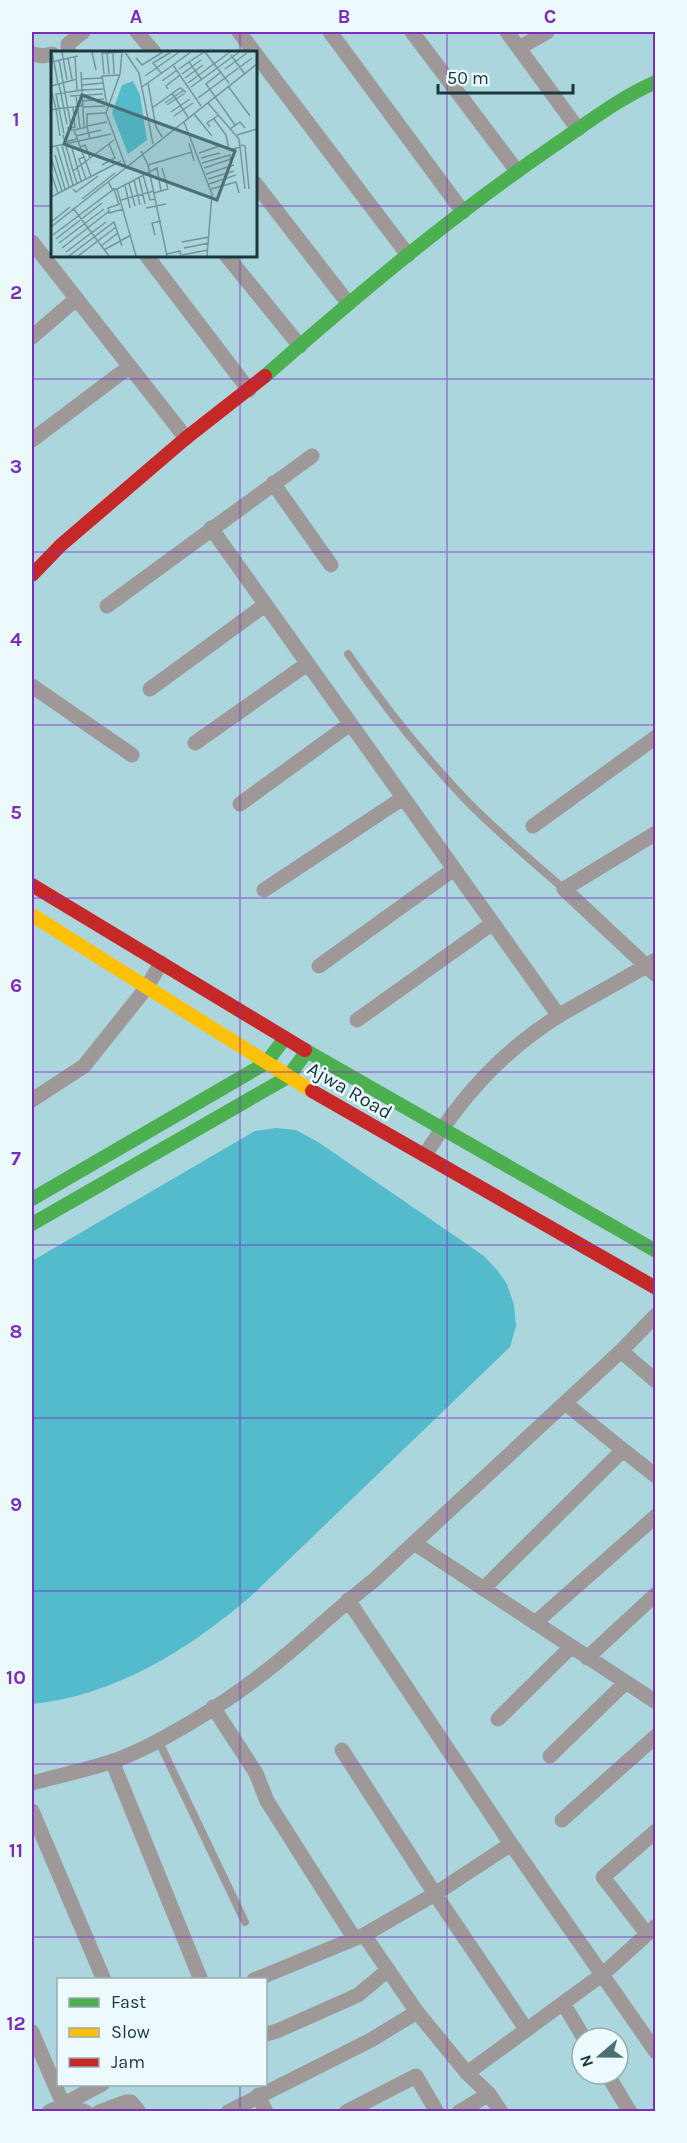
<svg xmlns="http://www.w3.org/2000/svg" width="687" height="2143" font-family="Karla,sans-serif">
<style>
.water{fill:#53bbcb}
.lines{fill:none;stroke-linecap:round;stroke-linejoin:round}
.lane{stroke:#9e9998;stroke-width:8}
.street{stroke:#9e9998;stroke-width:15}
.fast{stroke:#4caf50;stroke-width:14}
.slow{stroke:#ffc107;stroke-width:14}
.jam{stroke:#c62828;stroke-width:14}
.grid{fill:none;stroke:#7b2cbf;stroke-width:1.5;stroke-opacity:0.55}
.labels{text-anchor:middle;stroke-width:5;stroke-linejoin:round;paint-order:stroke}
.street-label{font-size:20px;fill:#18383e;stroke:#ecfafd}
.inset-road{fill:none;stroke:#71979d;stroke-width:1.5}
.view{fill:#4c6f76;fill-opacity:0.15;stroke:#4c6f76;stroke-width:3}
.inset-edge{fill:none;stroke:#18383e;stroke-width:3}
.neatline{fill:none;stroke:#7b2cbf;stroke-width:2}
.grid-label{font-size:20px;text-anchor:middle;font-weight:bold;fill:#7b2cbf}
</style>
<rect width="100%" height="100%" fill="#acd6dd"/>
<path class="water" d="M 276,1128 L 296,1130 L 318,1142 L 484,1256 L 498,1271 L 507,1284 L 514,1305 L 516,1326 L 510,1347 L 250,1597 C 188,1650 114,1696 32,1704 L 32,1261 L 255,1131 Z"/>
<g class="lines">
<path class="lane" d="M 348,654 C 383,705 422,754 466,800 C 496,831 531,860 564,889
M 158,1740 L 245,1922"/>
<path class="street" d="M 137,32 L 154,52
M 239,32 L 408,255
M 330,32 L 463,212
M 412,32 L 517,171
M 507,32 L 578,129
M 519,48 L 547,32
M 68,52 L 68,44 L 83,32
M 32,54 L 43,56 L 52,54
M 255,183 L 348,303
M 32,242 L 186,438
M 146,255 L 249,390
M 226,255 L 300,346
M 32,337 L 76,299
M 32,440 L 129,367
M 273,483 L 331,565
M 211,528 L 559,1016
M 107,606 L 312,456
M 32,686 L 132,755
M 150,689 L 265,605
M 195,743 L 307,664
M 240,804 L 350,724
M 533,826 L 656,737
M 656,833 L 564,889 L 656,975
M 264,890 L 403,798
M 319,966 L 454,869
M 357,1020 L 493,923
M 32,1100 L 84,1066 L 147,987 L 161,963
M 425,1155 C 461,1097 501,1052 560,1015 C 592,996 625,979 656,960
M 621,1351 L 656,1381
M 565,1403 L 623,1450
M 414,1543 L 656,1702
M 483,1589 L 623,1450 L 656,1476
M 348,1600 L 511,1844 L 656,2052
M 535,1623 L 656,1516
M 587,1658 L 656,1594
M 213,1707 L 256,1773 L 267,1801 L 354,1938
M 498,1719 L 571,1647
M 342,1750 L 435,1894 L 526,2029
M 550,1756 L 625,1683
M 112,1761 L 201,1980
M 32,1783 C 58,1776 85,1770 111,1762 C 157,1746 222,1705 261,1675 C 300,1646 334,1611 373,1581 L 621,1351 L 656,1315
M 32,1811 L 104,1980
M 562,1820 L 656,1736
M 511,1844 L 435,1894 L 364,1935 L 417,2012 L 467,2073 L 603,1974 L 656,1926
M 647,1934 L 603,1877 L 656,1831
M 254,1980 L 361,1936
M 563,2003 L 584,2038
M 32,2032 L 63,2104 L 86,2112
M 266,2034 L 277,2031 L 358,1995 L 388,1970
M 467,2073 L 489,2094 L 501,2112
M 607,2074 L 630,2112
M 258,2095 L 266,2112
M 49,2112 L 102,2084
M 99,2112 L 126,2102 L 131,2102 L 139,2112
M 228,2112 L 371,2040 L 417,2012
M 346,2112 L 416,2076 L 437,2112
M 459,2112 L 489,2094"/>
<path class="fast" d="M 265,376 C 357,295 451,216 552,147 C 586,124 619,98 656,82
M 305,1050 L 656,1251
M 32,1199 L 266,1063 L 285,1038
M 32,1224 L 288,1077 L 307,1051"/>
<path class="slow" d="M 32,915 L 312,1091"/>
<path class="jam" d="M 32,575 L 61,545 L 186,438 L 265,376
M 32,885 L 305,1050
M 312,1091 L 656,1288"/>
</g>
<path class="grid" d="M 240,32 L 240,52M 447,32 L 447,2112M 32,206 L 52,206M 255,206 L 656,206M 240,255 L 240,1980M 32,379 L 656,379M 32,552 L 656,552M 32,725 L 656,725M 32,898 L 656,898M 32,1072 L 656,1072M 32,1245 L 656,1245M 32,1418 L 656,1418M 32,1591 L 656,1591M 32,1764 L 656,1764M 32,1937 L 656,1937M 240,2084 L 240,2112"/>
<g class="labels">
<g class="street-label">
<text transform="translate(350 1090) rotate(30)" y="7">Ajwa Road</text>
</g>
</g>
<g transform="translate(51 51)">
<rect width="206" height="206" fill="#acd6dd"/>
<path d="M 82,30 L 89,44 L 96,89 L 77,103 L 61,62 L 71,34 Z" fill="#53bbcb"/>
<path class="inset-road" d="M 1,1 L 7,33M 11,1 L 16,29M 41,1 L 45,19M 71,1 L 69,23 L 55,62 L 75,116M 74,1 L 88,22 L 102,93M 140,1 L 122,14 L 150,55M 154,1 L 178,32M 62,2 L 63,23M 180,4 L 193,22M 24,5 L 26,39M 17,7 L 21,28M 85,7 L 91,14 L 112,1M 8,9 L 21,80M 0,11 L 27,5M 138,11 L 153,1M 128,18 L 138,11 L 151,29M 174,18 L 196,2M 170,21 L 155,33 L 184,74M 110,22 L 102,12 L 120,1M 53,23 L 51,2 L 56,2M 58,23 L 56,2 L 70,1M 131,23 L 150,9M 94,25 L 128,1M 134,27 L 152,14M 31,28 L 51,27M 111,30 L 126,19M 97,32 L 105,76 L 111,86M 137,32 L 179,1M 8,33 L 16,73M 31,34 L 52,32M 0,35 L 26,28M 177,35 L 199,65M 91,36 L 122,14M 140,36 L 188,1M 0,38 L 5,58 L 0,59M 117,38 L 115,35 L 129,24M 121,42 L 137,66M 19,45 L 52,43M 25,45 L 29,77M 147,47 L 201,7M 114,52 L 133,39M 157,52 L 188,88 L 194,138M 116,54 L 134,42M 56,55 L 51,25 L 68,24M 23,56 L 30,55 L 32,50 L 53,48M 32,56 L 54,55M 101,57 L 129,37 L 135,41M 120,61 L 139,48M 143,63 L 161,85M 123,65 L 142,52M 163,68 L 175,84 L 178,99 L 190,96M 133,71 L 161,143 L 156,205M 36,75 L 56,71M 33,76 L 31,39 L 52,38M 36,76 L 36,63 L 54,62M 159,76 L 156,72 L 168,64M 179,78 L 189,71 L 194,77M 13,83 L 5,43 L 31,39 L 30,21M 12,84 L 14,91 L 26,88M 186,84 L 206,78M 9,85 L 5,58 L 22,56 L 24,76 L 16,77M 25,85 L 50,79M 39,88 L 36,76 L 23,79 L 40,125M 138,92 L 143,110M 190,94 L 194,95 L 198,138M 11,95 L 22,134M 15,95 L 22,120M 0,96 L 60,83M 6,96 L 18,136M 29,96 L 34,94 L 39,107M 21,97 L 30,130M 90,100 L 97,114 L 116,205M 148,102 L 171,94M 4,104 L 14,138M 33,106 L 28,108 L 35,128M 0,107 L 11,140M 150,107 L 169,102M 151,112 L 179,104 L 180,108 L 153,117M 51,114 L 64,107 L 58,93M 97,114 L 141,101M 0,122 L 7,142M 155,123 L 183,114M 92,124 L 99,149 L 104,148M 88,127 L 94,153M 157,128 L 183,120M 83,129 L 89,154M 57,130 L 61,138 L 66,138 L 85,205M 26,132 L 22,120 L 63,89M 78,132 L 84,155M 158,133 L 185,124M 74,134 L 79,157M 22,138 L 25,141 L 47,125M 66,138 L 106,117 L 110,140M 160,138 L 185,131 L 188,142M 103,142 L 117,138 L 111,117M 0,146 L 70,110M 31,148 L 64,122M 70,149 L 103,140M 69,153 L 57,157 L 58,162 L 72,158M 22,157 L 58,205M 95,157 L 115,153M 0,171 L 19,156M 0,176 L 206,13M 2,184 L 63,138 L 68,154M 104,184 L 101,172 L 110,170M 5,188 L 51,152M 131,191 L 158,186M 8,192 L 53,158M 50,195 L 67,182M 11,197 L 57,161M 133,197 L 158,192M 53,199 L 80,184M 15,201 L 55,171M 116,203 L 129,200 L 130,205M 131,204 L 157,199M 18,205 L 63,171 L 71,195M 27,205 L 65,176"/>
<path class="view" d="M 31,44 L 184,100 L 166,149 L 13,93 Z"/>
<rect width="206" height="206" class="inset-edge"/>
</g>
<rect width="687" height="2143" fill="none" stroke="#ecfafd" stroke-width="66"/>
<rect x="57" y="1978" width="210" height="108" fill="#ecfafd" stroke="#97acb1" stroke-width="1.5"/>
<rect x="69" y="1998" width="30" height="9" fill="#4caf50" stroke="#97acb1" stroke-width="1.5"/>
<text x="111" y="2008" font-size="18" fill="#18383e">Fast</text>
<rect x="69" y="2028" width="30" height="9" fill="#ffc107" stroke="#97acb1" stroke-width="1.5"/>
<text x="111" y="2038" font-size="18" fill="#18383e">Slow</text>
<rect x="69" y="2058" width="30" height="9" fill="#c62828" stroke="#97acb1" stroke-width="1.5"/>
<text x="111" y="2068" font-size="18" fill="#18383e">Jam</text>
<g transform="translate(600 2056) rotate(250)"><circle r="28" fill="#ecfafd" stroke="#97acb1" stroke-width="1.5"/>
<path d="M0-4.5L10 22L0 15L-10 22Z" fill="#4c6f76"/>
<text y="-9" font-size="16" font-weight="bold" text-anchor="middle" fill="#18383e">N</text>
</g>
<path d="M438 84v9h135v-9" fill="none" stroke="#18383e" stroke-width="3"/>
<text x="447" y="84" font-size="18" fill="#18383e" stroke="#ecfafd" stroke-width="4.5" paint-order="stroke">50 m</text>
<rect x="33" y="33" width="621" height="2077" class="neatline"/>
<g class="grid-label">
<text x="136" y="23">A</text>
<text x="344" y="23">B</text>
<text x="550" y="23">C</text>
<text x="16" y="126">1</text>
<text x="16" y="299">2</text>
<text x="16" y="473">3</text>
<text x="16" y="646">4</text>
<text x="16" y="819">5</text>
<text x="16" y="992">6</text>
<text x="16" y="1165">7</text>
<text x="16" y="1338">8</text>
<text x="16" y="1511">9</text>
<text x="16" y="1684">10</text>
<text x="16" y="1857">11</text>
<text x="16" y="2030">12</text>
</g>
</svg>
